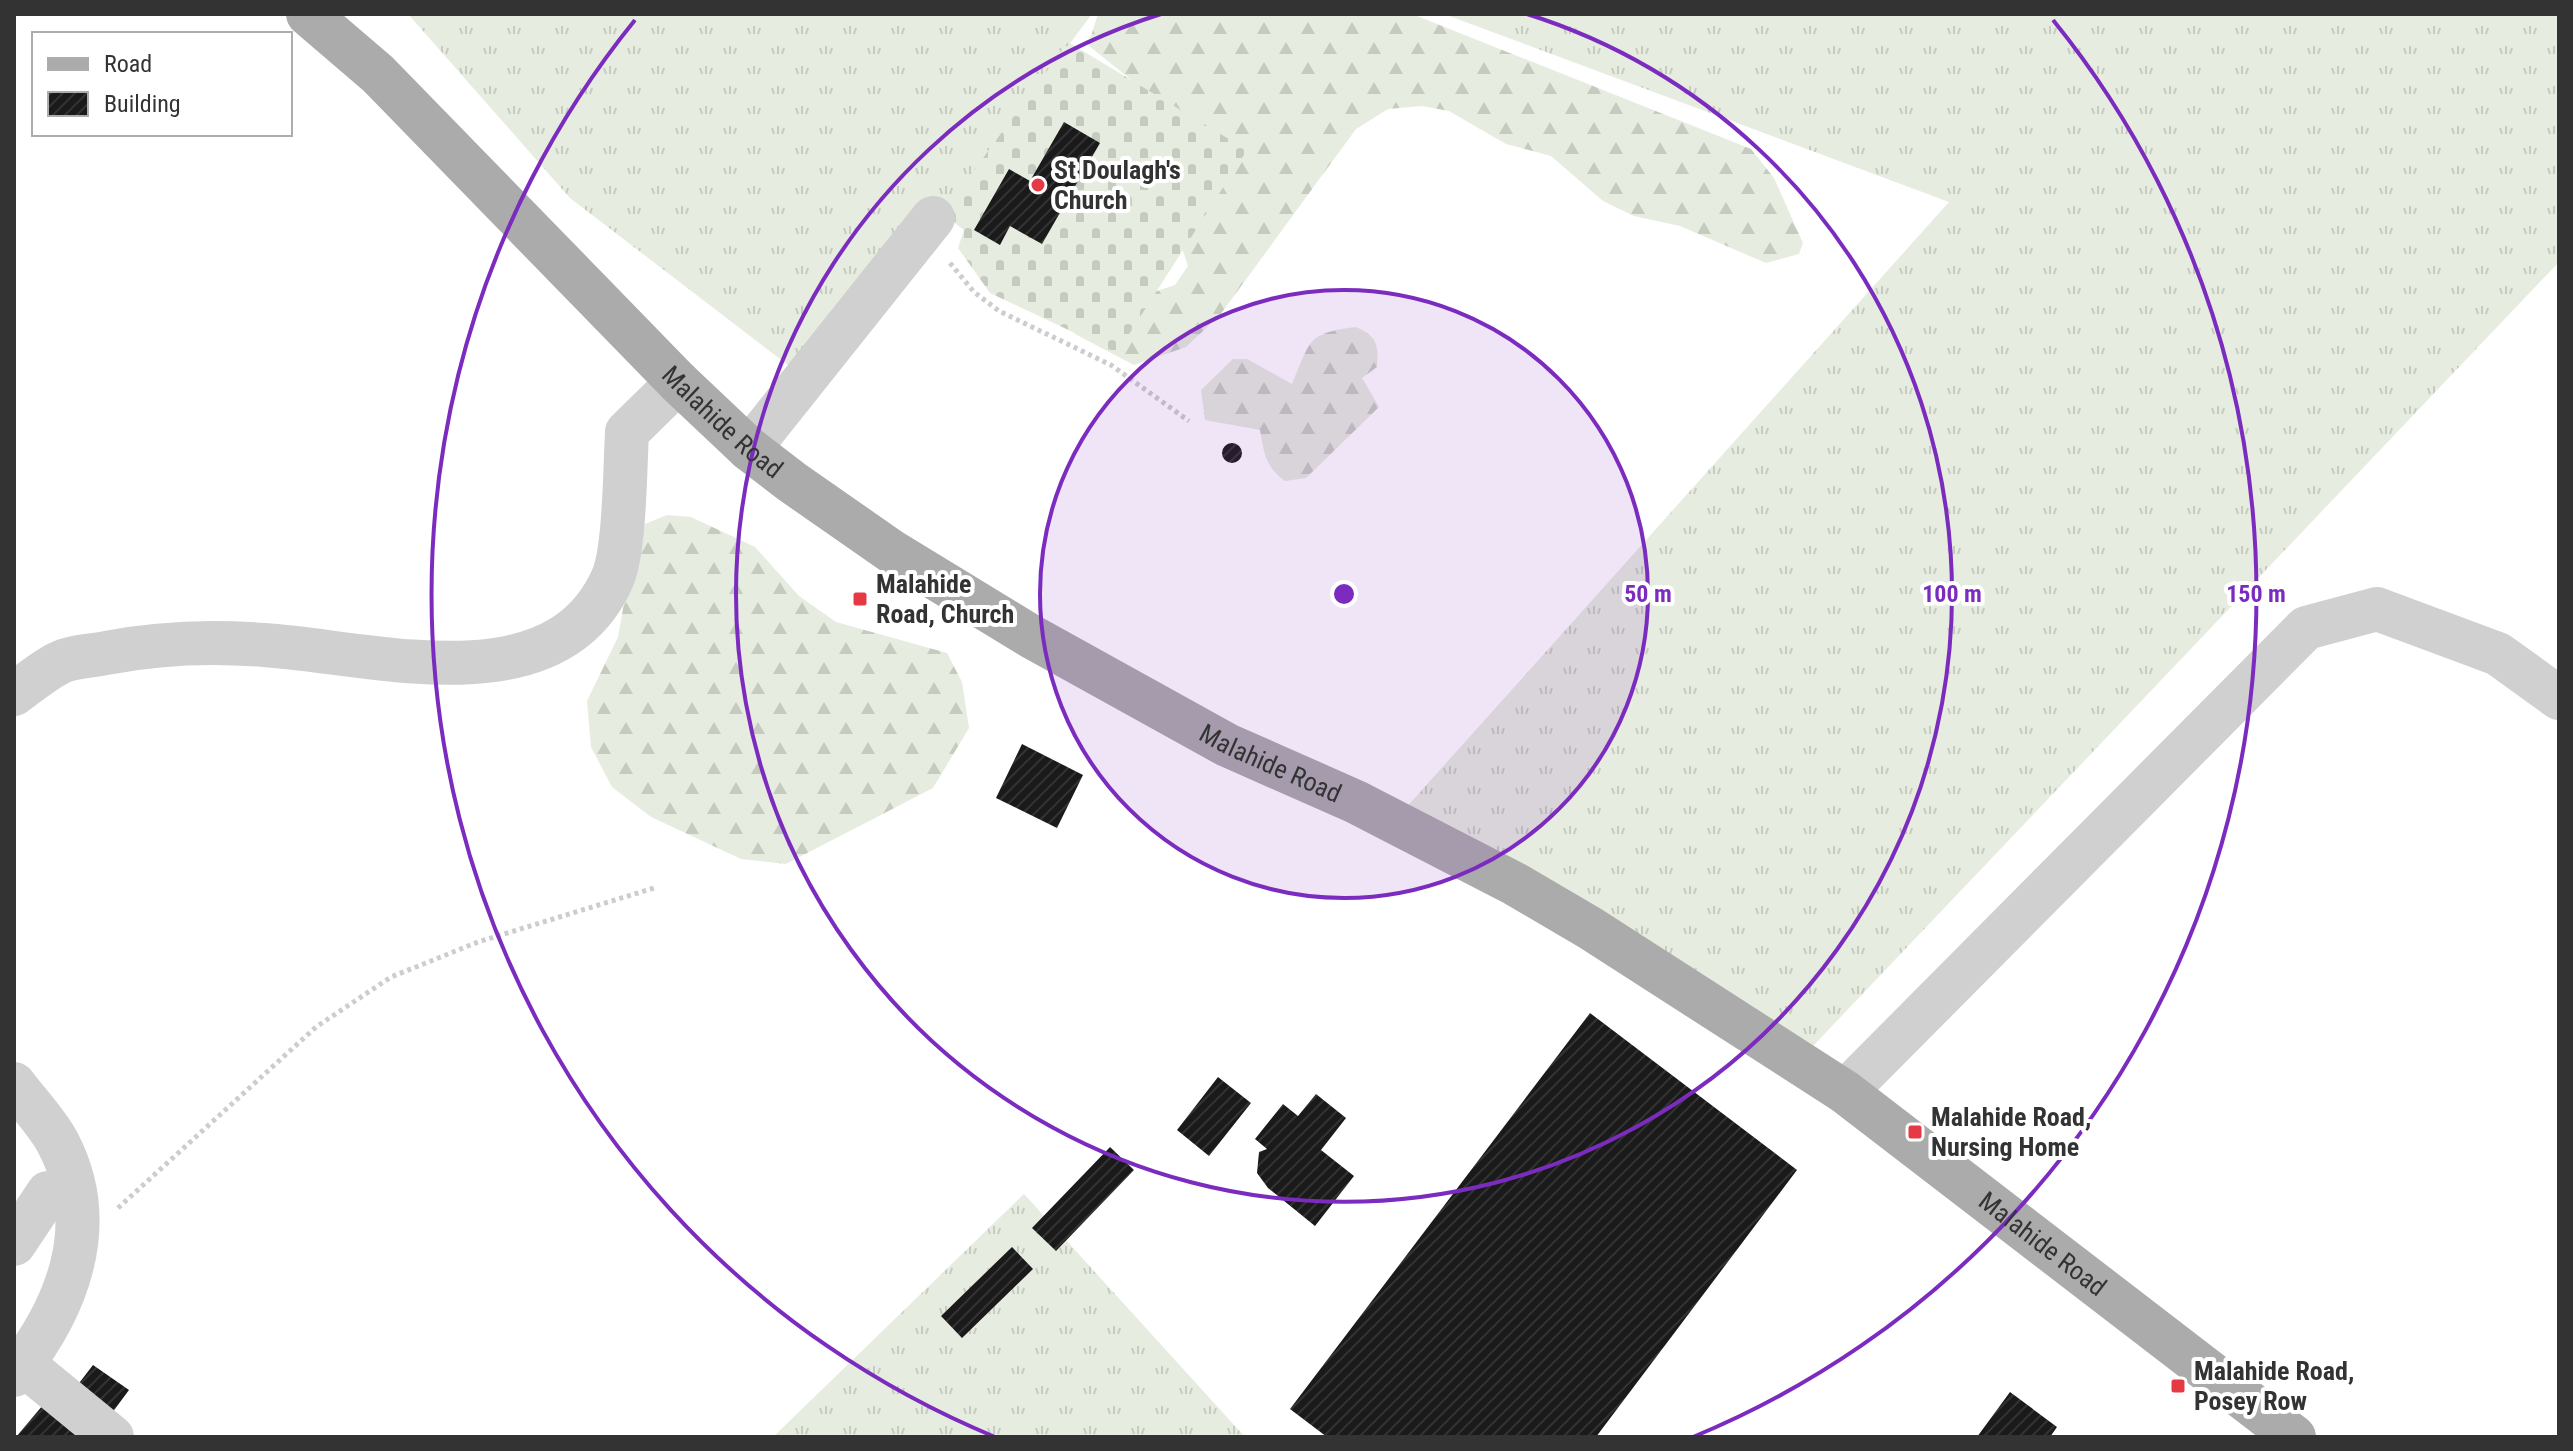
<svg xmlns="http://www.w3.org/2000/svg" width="2573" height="1451" font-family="'Roboto Condensed',sans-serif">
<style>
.grass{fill:url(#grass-tufts)}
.forest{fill:url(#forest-firs)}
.cemetery{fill:url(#cemetery-stones)}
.building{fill:url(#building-hatch)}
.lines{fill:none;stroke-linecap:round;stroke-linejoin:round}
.path{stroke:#cdcdcd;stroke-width:5;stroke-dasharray:4 4;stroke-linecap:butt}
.minor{stroke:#d0d0d0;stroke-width:44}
.major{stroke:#ababab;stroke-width:44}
.ring{fill:none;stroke:#7b2cbf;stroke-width:4}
.poi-dot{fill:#e63946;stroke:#fff;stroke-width:3}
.labels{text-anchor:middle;stroke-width:8;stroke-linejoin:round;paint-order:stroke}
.poi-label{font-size:26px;font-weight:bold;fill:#333;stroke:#fff;text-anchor:start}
.street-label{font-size:26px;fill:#333;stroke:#fff}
.centre{fill:#7b2cbf;stroke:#fff;stroke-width:4}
.ring-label{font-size:24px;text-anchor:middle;font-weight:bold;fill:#7b2cbf;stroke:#fff;stroke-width:8;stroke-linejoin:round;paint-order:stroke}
</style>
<defs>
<pattern id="grass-tufts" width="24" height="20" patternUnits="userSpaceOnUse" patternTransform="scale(2)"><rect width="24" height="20" fill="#e6ecdf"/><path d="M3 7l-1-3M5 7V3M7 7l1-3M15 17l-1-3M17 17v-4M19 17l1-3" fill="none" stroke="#c6cbc0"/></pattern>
<pattern id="forest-firs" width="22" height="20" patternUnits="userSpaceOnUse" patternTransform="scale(2)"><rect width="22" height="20" fill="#e6ecdf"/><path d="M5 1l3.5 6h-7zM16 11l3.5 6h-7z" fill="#c6cbc0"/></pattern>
<pattern id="cemetery-stones" width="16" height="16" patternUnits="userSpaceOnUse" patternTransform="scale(2)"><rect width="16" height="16" fill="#e6ecdf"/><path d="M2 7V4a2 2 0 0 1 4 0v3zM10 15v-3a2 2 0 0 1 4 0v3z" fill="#c6cbc0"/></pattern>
<pattern id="building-hatch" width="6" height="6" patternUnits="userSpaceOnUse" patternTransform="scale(2)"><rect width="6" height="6" fill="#1a1a1a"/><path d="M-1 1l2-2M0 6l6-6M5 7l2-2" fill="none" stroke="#333"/></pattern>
</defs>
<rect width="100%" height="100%" fill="#fff"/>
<path class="grass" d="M 408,14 L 1092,14 L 942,214 L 793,369 L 570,198 Z
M 1444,14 L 2559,14 L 2559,262 L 1812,1047 L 1404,810 L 1949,202 Z
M 1024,1194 L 1245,1437 L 773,1437 Z"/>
<path class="forest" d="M 1098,14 L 1412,14 L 1751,149 L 1774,178 L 1803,243 L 1799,254 L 1766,263 L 1680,226 L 1634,216 L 1603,201 L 1551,156 L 1506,144 L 1449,111 L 1422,106 L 1388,109 L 1356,129 L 1220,315 L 1186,347 L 1134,365 L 1075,334 L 1074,297 L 1154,292 L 1175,285 L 1188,266 L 1166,199 L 1181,120 L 1088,45 Z
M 1356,327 C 1377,336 1379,345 1377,367 L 1362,378 L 1379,407 L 1306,478 L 1285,481 C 1265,466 1264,453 1260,430 L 1205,420 L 1201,390 L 1233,359 L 1247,359 L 1292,384 C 1311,342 1305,333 1356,327 Z
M 667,515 L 691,517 L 755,547 L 799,596 L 836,622 L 947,653 L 962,682 L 969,728 L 933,788 L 786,864 L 741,859 L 651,817 L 612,787 L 591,747 L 587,701 L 618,637 L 634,546 L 645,524 Z"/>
<path class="cemetery" d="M 1068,42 L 1247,150 L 1117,353 L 990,293 L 958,248 L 964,230 L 942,214 Z"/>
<path class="building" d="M 1064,122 L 1100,143 L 1042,244 L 1010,226 L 1000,245 L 974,230 L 1009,169 L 1030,181 Z
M1222 453a10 10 0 1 1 20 0a10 10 0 1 1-20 0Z
M 1022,744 L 1083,775 L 1057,828 L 996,798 Z
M 1590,1013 L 1797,1170 L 1596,1437 L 1327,1437 L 1290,1409 Z
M 1218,1077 L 1251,1103 L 1209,1156 L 1177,1130 Z
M 1316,1094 L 1346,1118 L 1321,1150 L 1354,1176 L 1315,1226 L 1268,1188 L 1257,1173 L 1259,1152 L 1267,1149 L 1255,1139 L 1283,1104 L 1298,1116 Z
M 1110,1147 L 1134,1170 L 1056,1251 L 1032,1228 Z
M 1012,1247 L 1033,1269 L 962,1338 L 941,1316 Z
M 93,1365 L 129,1390 L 109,1417 L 73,1391 Z
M 2010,1392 L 2057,1427 L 2050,1437 L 1977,1437 Z
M 43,1405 L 83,1437 L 16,1437 Z"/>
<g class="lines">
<path class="path" d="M 950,263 L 974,292 L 999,311 L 1111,365 L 1189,421
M 118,1208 L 316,1027 L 391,977 L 478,942 L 654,888"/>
<path class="minor" d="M 749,449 L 933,218
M 14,694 C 28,684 43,671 59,663 C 72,656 92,656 106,653 C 157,643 213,641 264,645 C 372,652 557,708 613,577 C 625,548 625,467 627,432 L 678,382
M 14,1084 C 28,1103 47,1122 58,1143 C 101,1225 67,1309 14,1375
M 1845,1092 L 2306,628 L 2377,609 L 2498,654 L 2559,698
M 14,1244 L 48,1193 L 75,1191
M 23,1364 L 112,1437"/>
<path class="major" id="s1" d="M 308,14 L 378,74 L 678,382 L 749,449 L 792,482 L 891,551 L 1032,637 L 1227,745 L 1356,802 L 1515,884 L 1590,928 L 1845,1092 L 2294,1437"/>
</g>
<circle cx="1344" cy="594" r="304" fill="#7b2cbf" fill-opacity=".12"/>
<g class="ring">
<circle cx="1344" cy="594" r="304"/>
<path d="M1527 14A608 608 0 1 1 1161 14"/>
<path d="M995 1437A912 912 0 0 1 635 20M2053 20A912 912 0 0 1 1693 1437"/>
</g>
<g class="poi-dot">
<circle cx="1038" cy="185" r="8"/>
<rect x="852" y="591" width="16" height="16" rx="4"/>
<rect x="1907" y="1124" width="16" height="16" rx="4"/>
<rect x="2170" y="1378" width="16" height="16" rx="4"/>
</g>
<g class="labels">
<g class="poi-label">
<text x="1054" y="179">St Doulagh's<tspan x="1054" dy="30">Church</tspan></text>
<text x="876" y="593">Malahide<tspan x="876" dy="30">Road, Church</tspan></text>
<text x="1931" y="1126">Malahide Road,<tspan x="1931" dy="30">Nursing Home</tspan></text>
<text x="2194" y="1380">Malahide Road,<tspan x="2194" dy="30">Posey Row</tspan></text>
</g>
<g class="street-label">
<text dy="9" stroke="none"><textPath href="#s1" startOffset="582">Malahide Road</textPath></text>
<text dy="9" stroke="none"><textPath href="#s1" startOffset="1230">Malahide Road</textPath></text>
<text dy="9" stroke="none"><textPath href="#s1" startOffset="2142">Malahide Road</textPath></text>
</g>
</g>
<circle cx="1344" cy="594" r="12" class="centre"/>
<g class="ring-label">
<text x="1648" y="602">50 m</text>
<text x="1952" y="602">100 m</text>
<text x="2256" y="602">150 m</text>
</g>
<rect width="2573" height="1451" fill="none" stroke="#333333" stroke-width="32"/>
<rect x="32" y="32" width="260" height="104" fill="#ffffff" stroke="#adadad" stroke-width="2"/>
<rect x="48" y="58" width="40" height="12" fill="#ababab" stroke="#adadad" stroke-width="2"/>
<text x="104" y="72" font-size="24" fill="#333333">Road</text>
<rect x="48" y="92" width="40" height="24" fill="url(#building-hatch)" stroke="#adadad" stroke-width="2"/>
<text x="104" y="112" font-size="24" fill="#333333">Building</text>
</svg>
